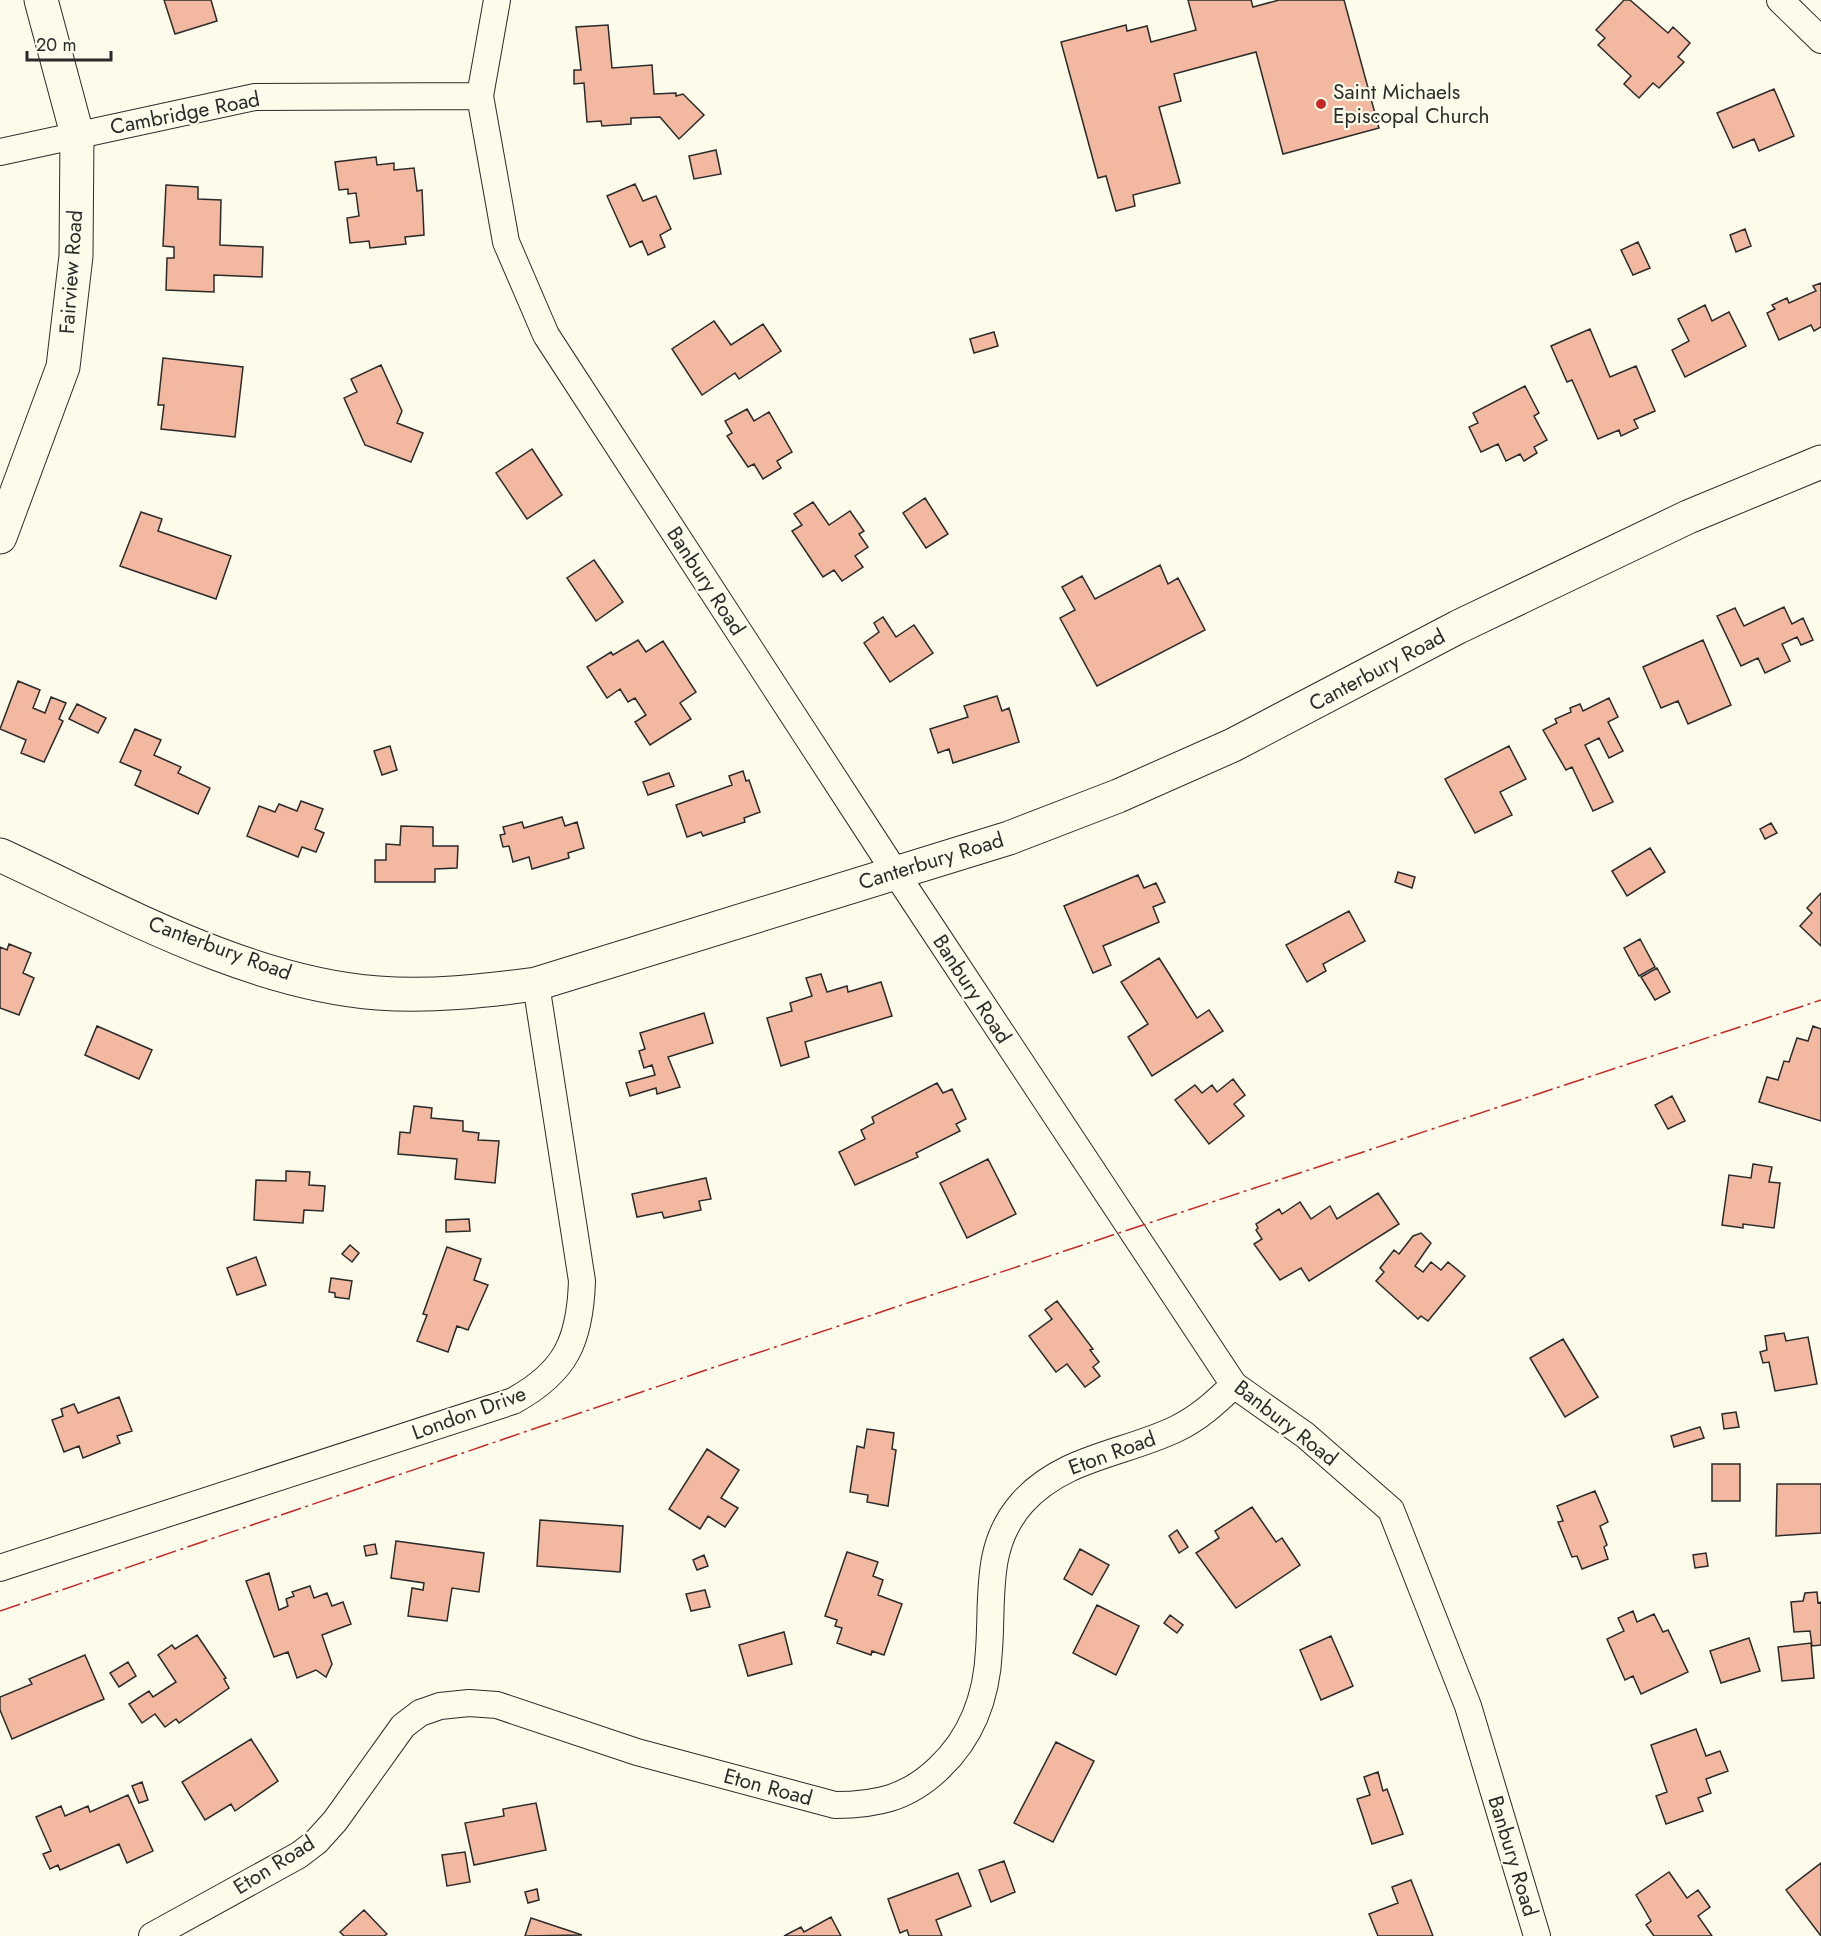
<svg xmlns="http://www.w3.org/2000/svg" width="1821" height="1936" font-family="Jost,sans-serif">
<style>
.building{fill:#f2b8a0;stroke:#2b2b2b;stroke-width:1.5}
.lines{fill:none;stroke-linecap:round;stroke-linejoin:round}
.street-casing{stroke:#2b2b2b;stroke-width:28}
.secondary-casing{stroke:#2b2b2b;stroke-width:35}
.street{stroke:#fdfbea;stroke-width:26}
.secondary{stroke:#fdfbea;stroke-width:33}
.power{stroke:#c62828;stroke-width:1.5;stroke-dasharray:21 4.5 3 4.5;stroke-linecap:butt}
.poi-dot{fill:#c62828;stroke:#fdfbea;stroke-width:2}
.labels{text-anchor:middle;stroke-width:4.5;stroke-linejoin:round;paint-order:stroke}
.poi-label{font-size:21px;fill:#2b2b2b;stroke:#fdfbea;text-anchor:start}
.street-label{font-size:21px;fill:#2b2b2b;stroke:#fdfbea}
</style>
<rect width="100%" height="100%" fill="#fdfbea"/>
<path class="building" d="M 164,0 L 211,0 L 217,21 L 175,34 Z
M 1188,0 L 1251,0 L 1253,7 L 1279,0 L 1344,0 L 1379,128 L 1283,154 L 1256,52 L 1174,74 L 1181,101 L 1159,107 L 1180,183 L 1133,195 L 1135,206 L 1116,211 L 1106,176 L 1098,178 L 1061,42 L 1126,25 L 1127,31 L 1147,26 L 1151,42 L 1196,30 Z
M 1624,0 L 1630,0 L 1668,33 L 1673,27 L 1690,43 L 1678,57 L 1684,62 L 1659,88 L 1653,83 L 1639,98 L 1624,84 L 1631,76 L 1598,45 L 1605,38 L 1596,30 Z
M 608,25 L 612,68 L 652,65 L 654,94 L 676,93 L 676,96 L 683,94 L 704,115 L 679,139 L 660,117 L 631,118 L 631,124 L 602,126 L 601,121 L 587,122 L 584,83 L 574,84 L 574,70 L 581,70 L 576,27 Z
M 1774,89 L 1794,136 L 1759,151 L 1754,139 L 1733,148 L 1717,113 Z
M 716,150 L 721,174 L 694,179 L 689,156 Z
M 376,157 L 377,165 L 394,163 L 394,170 L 414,168 L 417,191 L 422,190 L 424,235 L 405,237 L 406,244 L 370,248 L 369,241 L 350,243 L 347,218 L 359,216 L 356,193 L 348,194 L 348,189 L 339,190 L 335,162 Z
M 635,184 L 643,201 L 656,196 L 671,229 L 660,235 L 665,247 L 648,255 L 642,241 L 630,247 L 607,196 Z
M 166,185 L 198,187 L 198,199 L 221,200 L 220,245 L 263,247 L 262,277 L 214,275 L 214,292 L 166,290 L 167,258 L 174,258 L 174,247 L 163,246 Z
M 1745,229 L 1751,246 L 1736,252 L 1730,235 Z
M 1638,242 L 1650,268 L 1633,275 L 1621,250 Z
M 1821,283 L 1821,327 L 1814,331 L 1811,325 L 1779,340 L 1767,313 L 1775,309 L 1772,305 L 1787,298 L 1789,303 L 1816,291 L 1813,286 Z
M 1705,305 L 1712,321 L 1729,312 L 1746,346 L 1685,377 L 1672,350 L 1689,341 L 1678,319 Z
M 714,321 L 731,345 L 763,324 L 781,351 L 739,379 L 735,373 L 702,395 L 672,349 Z
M 1590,329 L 1610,377 L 1636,366 L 1655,411 L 1634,420 L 1638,428 L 1621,436 L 1619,430 L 1598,439 L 1572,380 L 1567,382 L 1551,346 Z
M 994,332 L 998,346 L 974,353 L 970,339 Z
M 163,358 L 243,367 L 235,437 L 161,429 L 164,405 L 158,405 Z
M 381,365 L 402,411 L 397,423 L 423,433 L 411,462 L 365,445 L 344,398 L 357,392 L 351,379 Z
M 1525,386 L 1539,413 L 1534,416 L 1547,440 L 1534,447 L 1537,453 L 1524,461 L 1520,454 L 1506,461 L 1498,444 L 1481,452 L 1469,427 L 1478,423 L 1473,413 Z
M 747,409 L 754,421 L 769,412 L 792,452 L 777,461 L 781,468 L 763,479 L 754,464 L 748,467 L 727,436 L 732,433 L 725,421 Z
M 532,449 L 562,495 L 527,519 L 496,473 Z
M 925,498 L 948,534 L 926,548 L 903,513 Z
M 813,502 L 829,525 L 850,511 L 864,531 L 859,534 L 868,547 L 855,556 L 863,567 L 842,581 L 834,570 L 823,577 L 792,531 L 802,525 L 794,514 Z
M 141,512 L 162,519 L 158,531 L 231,556 L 216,599 L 120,566 Z
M 594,560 L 623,602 L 596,621 L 567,578 Z
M 1160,565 L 1168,584 L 1178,578 L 1205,630 L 1097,686 L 1060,618 L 1075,610 L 1062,587 L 1082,576 L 1095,599 Z
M 1784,607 L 1792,624 L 1803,618 L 1813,640 L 1801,645 L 1797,637 L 1782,644 L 1790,661 L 1765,673 L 1758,658 L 1741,666 L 1717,616 L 1735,608 L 1744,626 Z
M 883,617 L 896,637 L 914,625 L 933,653 L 890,682 L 864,643 L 879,632 L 874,623 Z
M 638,640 L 646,652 L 663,641 L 696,692 L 680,703 L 691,719 L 650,745 L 635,722 L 646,715 L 635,698 L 628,702 L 620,689 L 607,698 L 587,667 L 611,652 L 613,655 Z
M 1703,640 L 1731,705 L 1688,724 L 1678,701 L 1661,708 L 1643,667 Z
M 18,681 L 40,690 L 33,708 L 45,713 L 51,697 L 66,703 L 59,719 L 63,721 L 44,762 L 21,753 L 26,740 L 0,729 Z
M 997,696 L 1002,711 L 1009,708 L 1019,742 L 953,763 L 949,749 L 938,753 L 930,729 L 968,717 L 964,706 Z
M 1609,698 L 1618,717 L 1608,722 L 1623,751 L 1609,758 L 1599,738 L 1585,745 L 1613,802 L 1593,811 L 1572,767 L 1566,770 L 1543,730 L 1557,723 L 1555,719 L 1571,712 L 1570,708 L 1580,704 L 1583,711 Z
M 77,704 L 106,718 L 98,733 L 69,719 Z
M 135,729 L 161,740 L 154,755 L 181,767 L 178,773 L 210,788 L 198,814 L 135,785 L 141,771 L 120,762 Z
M 390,746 L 397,770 L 382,775 L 374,751 Z
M 1509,746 L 1526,779 L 1500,792 L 1512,815 L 1475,833 L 1445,779 Z
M 743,771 L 746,781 L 749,780 L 760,812 L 744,818 L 745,822 L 703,836 L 701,832 L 687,837 L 676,805 L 732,785 L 729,776 Z
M 669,773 L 674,786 L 648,795 L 643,782 Z
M 301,801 L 323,809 L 315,829 L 324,833 L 316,852 L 302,847 L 298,857 L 247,836 L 259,806 L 275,812 L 279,804 L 297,811 Z
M 562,817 L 565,826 L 577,822 L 584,848 L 568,853 L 569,858 L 532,869 L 529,857 L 513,862 L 509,846 L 503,847 L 500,835 L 505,834 L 503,827 L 522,822 L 524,828 Z
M 1771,823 L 1777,833 L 1765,839 L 1760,829 Z
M 401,826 L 433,827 L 433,846 L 458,846 L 457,868 L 435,869 L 435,882 L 375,882 L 375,860 L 386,860 L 386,844 L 400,845 Z
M 1650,848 L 1665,872 L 1627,896 L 1612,871 Z
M 1398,872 L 1415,877 L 1412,888 L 1395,882 Z
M 1138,875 L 1144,888 L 1156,883 L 1165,902 L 1153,907 L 1159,922 L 1103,946 L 1111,965 L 1093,973 L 1064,906 Z
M 1821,893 L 1821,946 L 1800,926 L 1812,913 L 1807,908 Z
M 1349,911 L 1365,941 L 1323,964 L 1326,971 L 1307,982 L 1286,945 Z
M 1640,939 L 1655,967 L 1639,976 L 1624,948 Z
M 9,944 L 31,953 L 23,973 L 34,978 L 19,1015 L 0,1008 L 0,947 L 7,950 Z
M 1159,958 L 1197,1018 L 1209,1010 L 1223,1031 L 1152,1076 L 1128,1037 L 1148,1024 L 1121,982 Z
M 1657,968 L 1670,992 L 1655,1000 L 1641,977 Z
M 821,974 L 827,992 L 847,986 L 848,992 L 881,982 L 892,1016 L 805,1042 L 809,1057 L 781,1066 L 767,1018 L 792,1011 L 790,1003 L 812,996 L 806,978 Z
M 704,1013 L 713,1043 L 668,1057 L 680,1087 L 657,1094 L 656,1088 L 630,1096 L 626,1083 L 655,1075 L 652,1065 L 644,1068 L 639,1051 L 645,1049 L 640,1033 Z
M 97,1026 L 152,1050 L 139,1079 L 85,1055 Z
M 1813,1026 L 1821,1029 L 1821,1121 L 1759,1102 L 1767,1077 L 1778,1080 L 1784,1061 L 1789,1062 L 1797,1038 L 1808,1041 Z
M 1233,1079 L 1245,1095 L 1234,1104 L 1244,1116 L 1209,1144 L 1175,1100 L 1195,1085 L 1202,1093 L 1212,1085 L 1217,1092 Z
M 937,1083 L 943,1093 L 952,1089 L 966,1119 L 956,1124 L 960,1131 L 916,1153 L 918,1157 L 855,1185 L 839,1152 L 865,1139 L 861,1130 L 874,1123 L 872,1117 Z
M 1672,1096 L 1685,1121 L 1668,1129 L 1655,1105 Z
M 414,1106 L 432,1108 L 431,1118 L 463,1121 L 463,1131 L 479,1133 L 478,1140 L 499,1141 L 495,1183 L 455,1179 L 457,1159 L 398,1154 L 400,1132 L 410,1133 Z
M 988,1159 L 1016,1214 L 967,1238 L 940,1183 Z
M 1753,1164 L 1772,1167 L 1769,1182 L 1780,1183 L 1774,1228 L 1743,1224 L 1743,1228 L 1722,1225 L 1729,1175 L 1751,1178 Z
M 286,1171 L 310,1172 L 309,1185 L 325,1186 L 323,1211 L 304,1210 L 303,1223 L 254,1220 L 256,1180 L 286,1181 Z
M 706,1178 L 711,1199 L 699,1201 L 701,1210 L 664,1218 L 662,1212 L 637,1217 L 632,1194 Z
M 1378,1193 L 1399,1224 L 1309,1281 L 1301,1268 L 1280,1280 L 1254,1244 L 1262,1239 L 1256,1230 L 1258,1228 L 1256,1224 L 1279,1209 L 1282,1214 L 1300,1202 L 1311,1219 L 1330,1206 L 1337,1219 Z
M 469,1219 L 470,1231 L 446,1232 L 446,1220 Z
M 1421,1233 L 1431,1243 L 1415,1266 L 1423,1272 L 1431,1262 L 1441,1270 L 1448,1262 L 1465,1276 L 1428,1321 L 1421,1316 L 1418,1319 L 1376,1281 L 1384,1272 L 1380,1268 L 1394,1250 L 1399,1254 L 1413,1236 Z
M 350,1245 L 359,1253 L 352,1262 L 342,1254 Z
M 447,1247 L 481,1259 L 474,1280 L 488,1285 L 468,1330 L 457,1326 L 448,1352 L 417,1341 L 427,1315 L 423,1314 Z
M 256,1257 L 266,1285 L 237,1295 L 227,1268 Z
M 331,1278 L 352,1281 L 349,1299 L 335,1297 L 335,1293 L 329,1292 Z
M 1057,1301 L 1093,1349 L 1090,1350 L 1099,1362 L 1093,1367 L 1100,1376 L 1085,1387 L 1067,1364 L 1056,1372 L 1029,1336 L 1052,1319 L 1045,1310 Z
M 1784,1333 L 1786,1341 L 1808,1337 L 1817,1384 L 1775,1391 L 1769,1362 L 1763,1363 L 1760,1352 L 1767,1350 L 1765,1336 Z
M 1563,1339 L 1598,1397 L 1565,1417 L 1530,1358 Z
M 119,1397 L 132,1431 L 117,1436 L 120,1443 L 83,1458 L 79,1446 L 64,1452 L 52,1420 L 63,1416 L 61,1409 L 74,1404 L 78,1413 Z
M 1736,1412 L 1739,1427 L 1724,1429 L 1722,1414 Z
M 1700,1427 L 1704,1438 L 1674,1447 L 1671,1436 Z
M 867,1429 L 894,1433 L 892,1449 L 896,1450 L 888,1506 L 867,1502 L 868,1495 L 850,1492 L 857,1446 L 864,1448 Z
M 707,1449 L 739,1470 L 721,1498 L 738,1508 L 725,1527 L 708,1516 L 700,1529 L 669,1509 Z
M 1712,1464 L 1740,1464 L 1740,1501 L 1712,1501 Z
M 1777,1484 L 1821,1484 L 1821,1533 L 1776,1536 Z
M 1595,1491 L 1608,1522 L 1600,1526 L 1607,1545 L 1604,1547 L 1608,1559 L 1582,1569 L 1577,1556 L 1572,1557 L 1558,1522 L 1563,1521 L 1557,1506 Z
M 1252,1507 L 1276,1542 L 1282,1538 L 1300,1565 L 1236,1608 L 1196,1553 L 1219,1538 L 1215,1531 Z
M 540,1520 L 623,1526 L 620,1572 L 537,1566 Z
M 1177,1530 L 1188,1547 L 1179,1553 L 1169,1536 Z
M 396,1541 L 484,1553 L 479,1592 L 452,1588 L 447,1621 L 408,1616 L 412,1588 L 423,1590 L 424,1583 L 391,1578 Z
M 375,1544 L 377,1554 L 366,1556 L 364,1546 Z
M 1080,1549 L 1109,1565 L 1092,1595 L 1064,1579 Z
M 847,1552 L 878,1562 L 873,1576 L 883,1580 L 878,1595 L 902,1604 L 884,1655 L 872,1651 L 871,1655 L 837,1643 L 842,1628 L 835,1626 L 837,1620 L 825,1616 Z
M 1706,1553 L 1708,1566 L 1695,1568 L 1693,1555 Z
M 704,1555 L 708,1566 L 697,1570 L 693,1560 Z
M 269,1573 L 279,1610 L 288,1606 L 286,1599 L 294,1596 L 292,1592 L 310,1586 L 314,1598 L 327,1593 L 332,1606 L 343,1602 L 351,1624 L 322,1635 L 332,1664 L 326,1677 L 316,1670 L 297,1678 L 288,1652 L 274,1657 L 246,1581 Z
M 705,1590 L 710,1607 L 691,1611 L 686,1594 Z
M 1817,1592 L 1818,1603 L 1821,1602 L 1821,1645 L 1812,1646 L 1810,1631 L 1794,1632 L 1791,1602 L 1803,1601 L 1805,1593 Z
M 1097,1605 L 1139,1626 L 1116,1675 L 1073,1653 Z
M 1633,1611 L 1637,1622 L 1654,1614 L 1663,1632 L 1668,1630 L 1688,1672 L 1641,1694 L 1633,1676 L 1625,1680 L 1607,1639 L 1624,1631 L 1618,1618 Z
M 1170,1615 L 1183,1625 L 1177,1633 L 1164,1623 Z
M 784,1632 L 792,1664 L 748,1676 L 739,1645 Z
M 197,1635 L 226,1678 L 224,1679 L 229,1688 L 179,1723 L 176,1719 L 165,1727 L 155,1714 L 142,1723 L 129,1704 L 149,1691 L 153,1697 L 176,1682 L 158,1655 L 172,1645 L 175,1649 Z
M 1331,1636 L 1353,1686 L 1321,1700 L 1300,1650 Z
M 1749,1638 L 1760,1671 L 1721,1683 L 1710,1651 Z
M 1811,1643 L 1814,1678 L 1782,1681 L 1778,1647 Z
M 85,1655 L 104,1699 L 12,1739 L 0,1710 L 0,1697 L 32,1684 L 29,1679 Z
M 128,1662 L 136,1676 L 119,1687 L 110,1673 Z
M 1696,1729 L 1706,1756 L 1720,1751 L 1728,1771 L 1706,1779 L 1711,1793 L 1698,1798 L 1703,1811 L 1666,1824 L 1656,1796 L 1667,1792 L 1651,1745 Z
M 251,1739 L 278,1781 L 235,1811 L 231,1804 L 205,1820 L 182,1782 Z
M 1056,1742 L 1094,1761 L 1053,1842 L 1014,1823 Z
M 1378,1772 L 1383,1791 L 1387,1789 L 1403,1834 L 1372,1844 L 1357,1799 L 1370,1795 L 1364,1777 Z
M 142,1782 L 148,1800 L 139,1803 L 132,1786 Z
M 128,1795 L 153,1851 L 127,1863 L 119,1844 L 60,1870 L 58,1865 L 50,1869 L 43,1854 L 51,1851 L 36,1817 L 61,1806 L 65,1816 L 88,1806 L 90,1812 Z
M 536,1803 L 546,1850 L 474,1865 L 465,1823 L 504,1816 L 503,1809 Z
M 465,1852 L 470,1882 L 447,1886 L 442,1855 Z
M 1004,1861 L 1015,1892 L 991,1902 L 979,1870 Z
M 1821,1863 L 1821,1936 L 1786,1890 Z
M 1669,1872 L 1687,1898 L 1698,1890 L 1710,1907 L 1698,1916 L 1712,1936 L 1654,1936 L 1646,1925 L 1651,1921 L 1636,1895 Z
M 958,1873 L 971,1906 L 936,1920 L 942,1936 L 909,1936 L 907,1930 L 900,1933 L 888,1899 Z
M 1411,1880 L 1433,1936 L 1378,1936 L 1369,1914 L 1398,1903 L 1392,1887 Z
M 537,1889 L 539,1900 L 528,1903 L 525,1892 Z
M 364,1910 L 387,1934 L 384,1936 L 344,1936 L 340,1932 Z
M 831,1917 L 841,1936 L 784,1936 L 801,1927 L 804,1932 Z
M 531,1918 L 582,1935 L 525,1936 Z"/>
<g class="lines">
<g class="street-casing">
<path id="street" d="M 497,0 L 480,96 L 506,242 L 546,335 L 895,872 L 1234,1385 L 1305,1435 L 1391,1510 L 1468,1706 L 1537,1936
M 1780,0 L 1821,40
M 0,152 L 255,97 L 480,96
M 0,1568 L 513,1401 C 566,1372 580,1341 582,1281 L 536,984
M 152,1936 L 299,1855 L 316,1842 L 335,1821 L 403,1726 L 420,1713 L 440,1706 L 469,1703 L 497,1705 L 637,1752 L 835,1805 C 877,1805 908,1798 939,1768 C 972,1737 987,1695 989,1650 C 993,1597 984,1546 1022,1503 C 1063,1457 1124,1454 1176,1429 C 1199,1418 1216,1402 1234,1385"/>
</g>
<g class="secondary-casing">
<path id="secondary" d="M 0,537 L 63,367 L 76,256 L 77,134 L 41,0
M 0,855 C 117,909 247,983 378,993 C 431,997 483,991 536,984 L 1009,838 L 1118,796 L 1233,745 L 1458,627 L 1688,517 L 1821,462"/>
</g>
<use href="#street" class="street"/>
<use href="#secondary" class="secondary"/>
<path class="power" d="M 0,1611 L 706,1370 L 1821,1000"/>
</g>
<circle class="poi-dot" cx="1321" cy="104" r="6"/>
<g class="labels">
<g class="poi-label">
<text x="1333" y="99">Saint Michaels<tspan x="1333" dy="24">Episcopal Church</tspan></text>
</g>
<g class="street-label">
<text transform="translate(185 113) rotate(-11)" y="7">Cambridge Road</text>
<text transform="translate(71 272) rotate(-86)" y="7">Fairview Road</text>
<text transform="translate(706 581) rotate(57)" y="7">Banbury Road</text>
<text transform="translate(1377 670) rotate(-28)" y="7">Canterbury Road</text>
<text transform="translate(931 861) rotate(-17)" y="7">Canterbury Road</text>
<text transform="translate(220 948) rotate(20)" y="7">Canterbury Road</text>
<text transform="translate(972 989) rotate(57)" y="7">Banbury Road</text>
<text transform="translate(469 1413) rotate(-20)" y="7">London Drive</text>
<text transform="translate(1286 1423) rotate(38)" y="7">Banbury Road</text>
<text transform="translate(1112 1453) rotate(-20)" y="7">Eton Road</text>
<text transform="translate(768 1787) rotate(15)" y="7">Eton Road</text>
<text transform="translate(1513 1856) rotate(73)" y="7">Banbury Road</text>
<text transform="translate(274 1865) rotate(-32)" y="7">Eton Road</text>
</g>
</g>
<path d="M27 51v9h84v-9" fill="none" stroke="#2b2b2b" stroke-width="3"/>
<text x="36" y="51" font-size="18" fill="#2b2b2b" stroke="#fdfbea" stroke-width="4.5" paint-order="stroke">20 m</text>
</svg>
